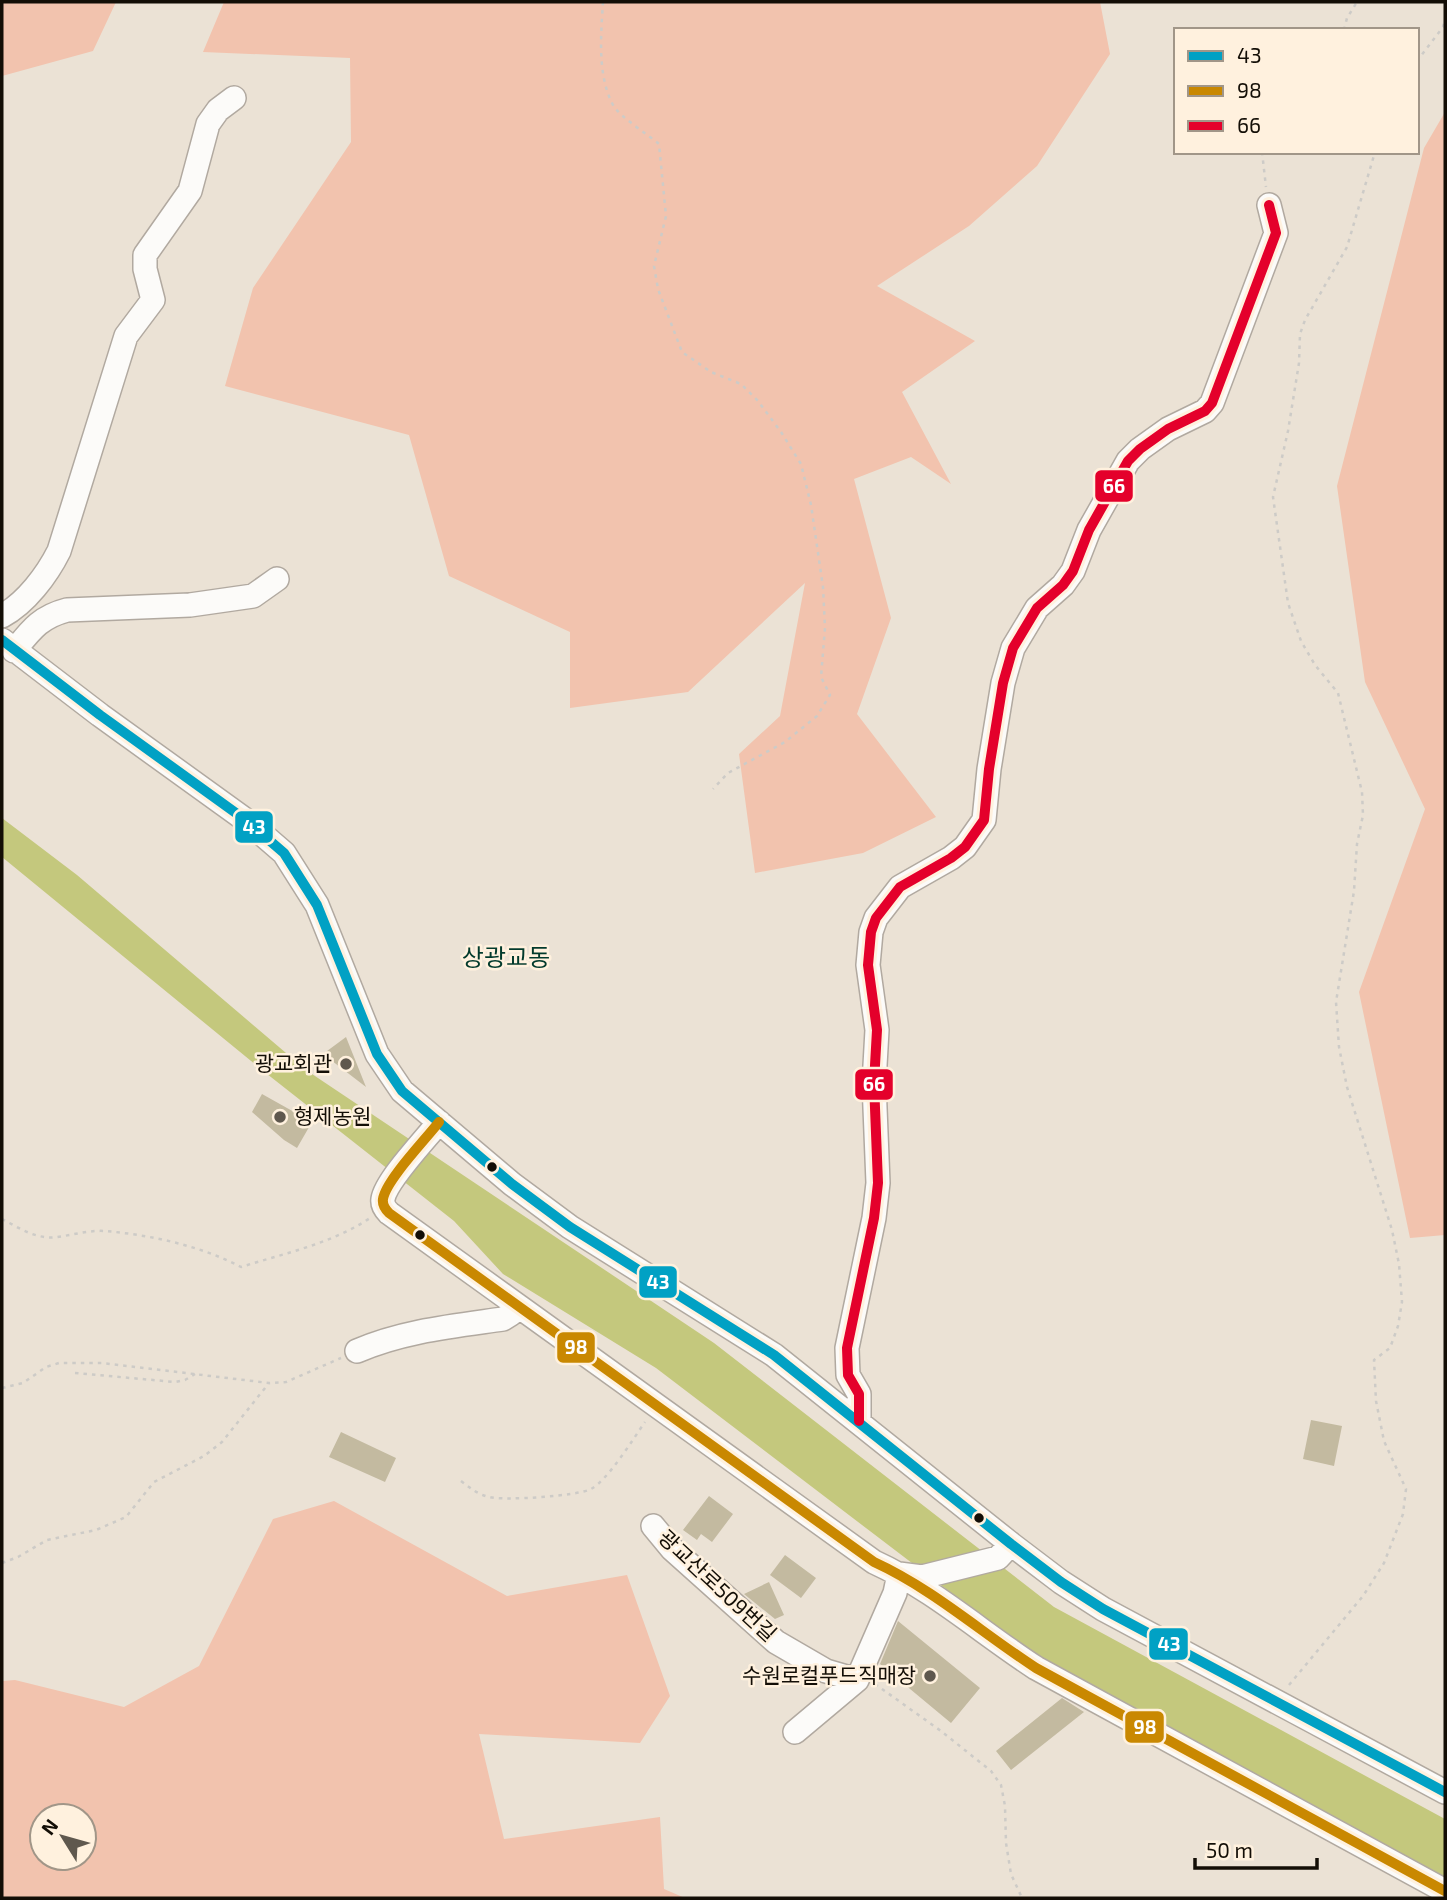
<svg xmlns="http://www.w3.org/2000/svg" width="1447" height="1900" font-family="'Exo 2','Noto Sans KR',sans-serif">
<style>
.green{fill:#f2c3ae;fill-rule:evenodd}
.water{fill:#c4c87d}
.building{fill:#c3baa0}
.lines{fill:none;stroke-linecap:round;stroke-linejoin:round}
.minor-casing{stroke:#b1a9a0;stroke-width:26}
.path{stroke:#cdcbc7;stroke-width:2.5;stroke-dasharray:3.5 5;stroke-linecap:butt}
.minor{stroke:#fcfbf9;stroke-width:23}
.bus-1-casing{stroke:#fff1de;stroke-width:16}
.bus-2-casing{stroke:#fff1de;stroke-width:16}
.bus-3-casing{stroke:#fff1de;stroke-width:16}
.bus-1{stroke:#01a1c4;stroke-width:10}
.bus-2{stroke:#c98801;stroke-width:10}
.bus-3{stroke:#e4002b;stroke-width:10}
.poi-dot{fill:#5f584e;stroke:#fff1de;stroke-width:2.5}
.bus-dot{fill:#130e06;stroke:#fff1de;stroke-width:2.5}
.labels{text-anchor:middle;stroke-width:5;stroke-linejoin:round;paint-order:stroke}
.poi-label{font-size:21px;fill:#130e06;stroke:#fff1de;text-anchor:end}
.street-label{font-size:21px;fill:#130e06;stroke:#fff1de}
.quarter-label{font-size:24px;fill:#023a2c;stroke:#fff1de}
.line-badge{stroke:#fff1de;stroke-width:2.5}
.badge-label{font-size:19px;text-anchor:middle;font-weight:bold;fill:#fff}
</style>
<rect width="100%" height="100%" fill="#ebe2d5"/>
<path class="green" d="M 2,2 L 116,2 L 93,51 L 2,76 Z
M 224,2 L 1100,2 L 1110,54 L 1037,166 L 969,226 L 877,286 L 975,341 L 902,392 L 951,484 L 911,457 L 854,479 L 891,618 L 857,714 L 936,817 L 863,853 L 755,873 L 739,754 L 780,716 L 805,583 L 688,692 L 570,708 L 570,632 L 449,576 L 409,435 L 225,386 L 253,288 L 351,142 L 350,58 L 203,52 Z
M 1445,112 L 1445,1235 L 1410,1238 L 1359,992 L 1425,809 L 1365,682 L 1337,486 L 1424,148 Z
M 334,1501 L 507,1596 L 627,1575 L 670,1696 L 640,1743 L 479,1734 L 504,1839 L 660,1817 L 664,1889 L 685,1898 L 2,1898 L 2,1681 L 15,1680 L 124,1707 L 199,1666 L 273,1519 ZM 42,1816 L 84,1816 L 84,1858 L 42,1858 Z"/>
<path class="water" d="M 2,818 L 77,875 L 306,1070 L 714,1343 L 1054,1607 L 1445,1819 L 1445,1878 L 1030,1653 L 656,1368 L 503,1274 L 454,1221 L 262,1070 L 2,857 Z"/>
<path class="building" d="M 346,1037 L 366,1087 L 323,1054 Z
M 262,1094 L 312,1122 L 297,1148 L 284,1140 L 252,1112 Z
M 1311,1420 L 1342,1426 L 1334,1466 L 1303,1459 Z
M 341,1432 L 396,1458 L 385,1482 L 329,1457 Z
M 709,1496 L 733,1514 L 712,1542 L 701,1534 L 697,1540 L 683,1530 Z
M 785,1555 L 816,1578 L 801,1598 L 770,1575 Z
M 769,1582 L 784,1615 L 775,1619 L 744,1594 Z
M 898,1621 L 980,1688 L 951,1723 L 880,1664 Z
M 1062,1698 L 1084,1712 L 1011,1770 L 996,1751 Z"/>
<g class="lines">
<g class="minor-casing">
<path id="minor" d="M 2,616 C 26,603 47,575 59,551 L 126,336 L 153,300 L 145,269 L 145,255 L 190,191 L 208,124 L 218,110 L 234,98
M 2,640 L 100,715 L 247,821 L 284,853 L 317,905 L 377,1054 L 402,1091 L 512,1184 L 570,1227 L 774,1355 L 1011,1544 L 1061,1582 L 1103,1609 L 1445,1792
M 14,651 C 31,630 40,617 67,610 L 190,605 L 253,596 L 277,579
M 439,1122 C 426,1139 386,1180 383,1199 C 382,1205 385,1209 389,1213 L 874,1562 C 933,1589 982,1633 1036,1668 L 1445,1891
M 357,1351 C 403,1331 454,1326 503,1319 L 511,1314 L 517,1305
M 859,1421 L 859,1394 L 848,1375 L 847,1348 L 874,1218 L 878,1183 L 874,1083 L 877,1030 L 868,965 L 871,932 L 876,918 L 900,887 L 951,858 L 965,847 L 984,820 L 989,769 L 1003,683 L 1013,648 L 1037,608 L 1063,585 L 1073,571 L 1089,530 L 1128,461 L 1140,449 L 1168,429 L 1205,411 L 1212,403 L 1276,233 L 1269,205
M 653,1526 L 672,1549 L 776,1642 L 826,1671 L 857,1680
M 795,1732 L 857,1680 L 895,1593 L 899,1574 L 922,1577 L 998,1558 L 1011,1544"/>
</g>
<path class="path" d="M 603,2 C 601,34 597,75 613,105 C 620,117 647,134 659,144 L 666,216 L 654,266 L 658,289 L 682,352 L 711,372 L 741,384 L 758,401 L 781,432 L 801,464 L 811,505 L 823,587 L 825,628 L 821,677 L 830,695 L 817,716 L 785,742 L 728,773 L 713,789
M 1344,30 L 1347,18 L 1357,2
M 1417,61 L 1443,27 L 1445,19
M 1262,152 L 1266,187
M 2,1219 C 19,1228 37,1240 57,1237 C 73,1235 89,1230 105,1231 C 151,1235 201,1246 241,1267 C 285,1253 331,1244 370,1218
M 75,1373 L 175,1382 L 185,1380 L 195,1374
M 2,1388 L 23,1383 L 46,1367 L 59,1363 L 102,1363 L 269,1383 L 286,1382 L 341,1358
M 461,1481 C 470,1488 477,1494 489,1497 C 503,1501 578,1496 591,1489 C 608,1480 633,1439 645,1422
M 2,1563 L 18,1557 L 47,1540 L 96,1530 L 126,1517 L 154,1482 L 204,1456 L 222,1442 L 269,1383
M 875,1684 L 941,1731 L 991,1771 L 1001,1785 L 1005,1806 L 1006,1843 L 1011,1874 L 1022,1898
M 1289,1685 L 1363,1596 L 1384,1563 L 1403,1514 L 1406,1489 L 1384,1441 L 1376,1401 L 1374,1360 L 1390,1348 L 1398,1326 L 1402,1302 L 1399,1264 L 1392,1230 L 1347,1087 L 1339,1047 L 1336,1002 L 1354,891 L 1357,844 L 1363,815 L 1362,792 L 1338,693 L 1315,665 L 1301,641 L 1288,603 L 1273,497 L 1288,431 L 1299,363 L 1300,334 L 1305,320 L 1347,247 L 1375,152"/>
<use href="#minor" class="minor"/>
<g class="bus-1-casing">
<path id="bus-1" d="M 2,640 L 100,715 L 247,821 L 284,853 L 317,905 L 377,1054 L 402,1091 L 512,1184 L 570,1227 L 774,1355 L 1011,1544 L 1061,1582 L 1103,1609 L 1445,1792"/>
</g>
<g class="bus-2-casing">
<path id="bus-2" d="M 439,1122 C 426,1139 386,1180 383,1199 C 382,1205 385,1209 389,1213 L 874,1562 C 933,1589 982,1633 1036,1668 L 1445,1891"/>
</g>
<g class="bus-3-casing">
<path id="bus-3" d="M 859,1421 L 859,1394 L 848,1375 L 847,1348 L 874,1218 L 878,1183 L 874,1083 L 877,1030 L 868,965 L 871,932 L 876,918 L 900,887 L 951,858 L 965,847 L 984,820 L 989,769 L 1003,683 L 1013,648 L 1037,608 L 1063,585 L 1073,571 L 1089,530 L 1128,461 L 1140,449 L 1168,429 L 1205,411 L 1212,403 L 1276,233 L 1269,205"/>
</g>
<use href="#bus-1" class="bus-1"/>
<use href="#bus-2" class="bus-2"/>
<use href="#bus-3" class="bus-3"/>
</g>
<g class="poi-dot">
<circle cx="346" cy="1064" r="7"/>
<circle cx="280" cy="1117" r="7"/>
<circle cx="930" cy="1676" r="7"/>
</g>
<g class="bus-dot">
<circle cx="492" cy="1167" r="6"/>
<circle cx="420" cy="1235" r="6"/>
<circle cx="979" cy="1518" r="6"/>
</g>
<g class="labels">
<g class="poi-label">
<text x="332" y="1071">광교회관</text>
<text x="294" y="1124" text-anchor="start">형제농원</text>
<text x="916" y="1683">수원로컬푸드직매장</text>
</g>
<g class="street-label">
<text transform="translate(717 1586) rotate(43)" y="7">광교산로509번길</text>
</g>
<g class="quarter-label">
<text x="506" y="966">상광교동</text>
</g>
</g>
<g class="line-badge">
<rect x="1094" y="469" width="40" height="34" rx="7" fill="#e4002b"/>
<rect x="234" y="810" width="40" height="34" rx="7" fill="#01a1c4"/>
<rect x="854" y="1068" width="40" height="33" rx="7" fill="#e4002b"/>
<rect x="638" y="1265" width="40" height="34" rx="7" fill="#01a1c4"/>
<rect x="556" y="1331" width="40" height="33" rx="7" fill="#c98801"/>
<rect x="1148" y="1627" width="41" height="34" rx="7" fill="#01a1c4"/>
<rect x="1124" y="1710" width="41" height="34" rx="7" fill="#c98801"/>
</g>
<g class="badge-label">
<text x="1114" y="493">66</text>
<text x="254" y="834">43</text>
<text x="874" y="1091">66</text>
<text x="658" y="1289">43</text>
<text x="576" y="1354">98</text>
<text x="1169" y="1651">43</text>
<text x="1145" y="1734">98</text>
</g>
<rect width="1447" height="1900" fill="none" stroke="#130e06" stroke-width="7"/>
<rect x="1174" y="28" width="245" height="126" fill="#fff1de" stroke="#a19688" stroke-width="2"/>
<rect x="1188" y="51" width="35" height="10" fill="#01a1c4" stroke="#a19688" stroke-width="2"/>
<text x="1237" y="63" font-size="21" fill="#130e06">43</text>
<rect x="1188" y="86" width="35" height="10" fill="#c98801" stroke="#a19688" stroke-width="2"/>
<text x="1237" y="98" font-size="21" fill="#130e06">98</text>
<rect x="1188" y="121" width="35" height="10" fill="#e4002b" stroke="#a19688" stroke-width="2"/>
<text x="1237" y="133" font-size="21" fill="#130e06">66</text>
<g transform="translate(63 1837) rotate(307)"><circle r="33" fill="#fff1de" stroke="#a19688" stroke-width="2"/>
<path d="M0-5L12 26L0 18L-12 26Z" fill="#5f584e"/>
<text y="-10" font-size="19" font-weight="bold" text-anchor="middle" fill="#130e06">N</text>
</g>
<path d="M1195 1858v10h122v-10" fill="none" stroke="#130e06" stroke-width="3.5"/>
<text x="1206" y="1858" font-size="21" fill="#130e06" stroke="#fff1de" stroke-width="5" paint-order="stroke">50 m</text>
</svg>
